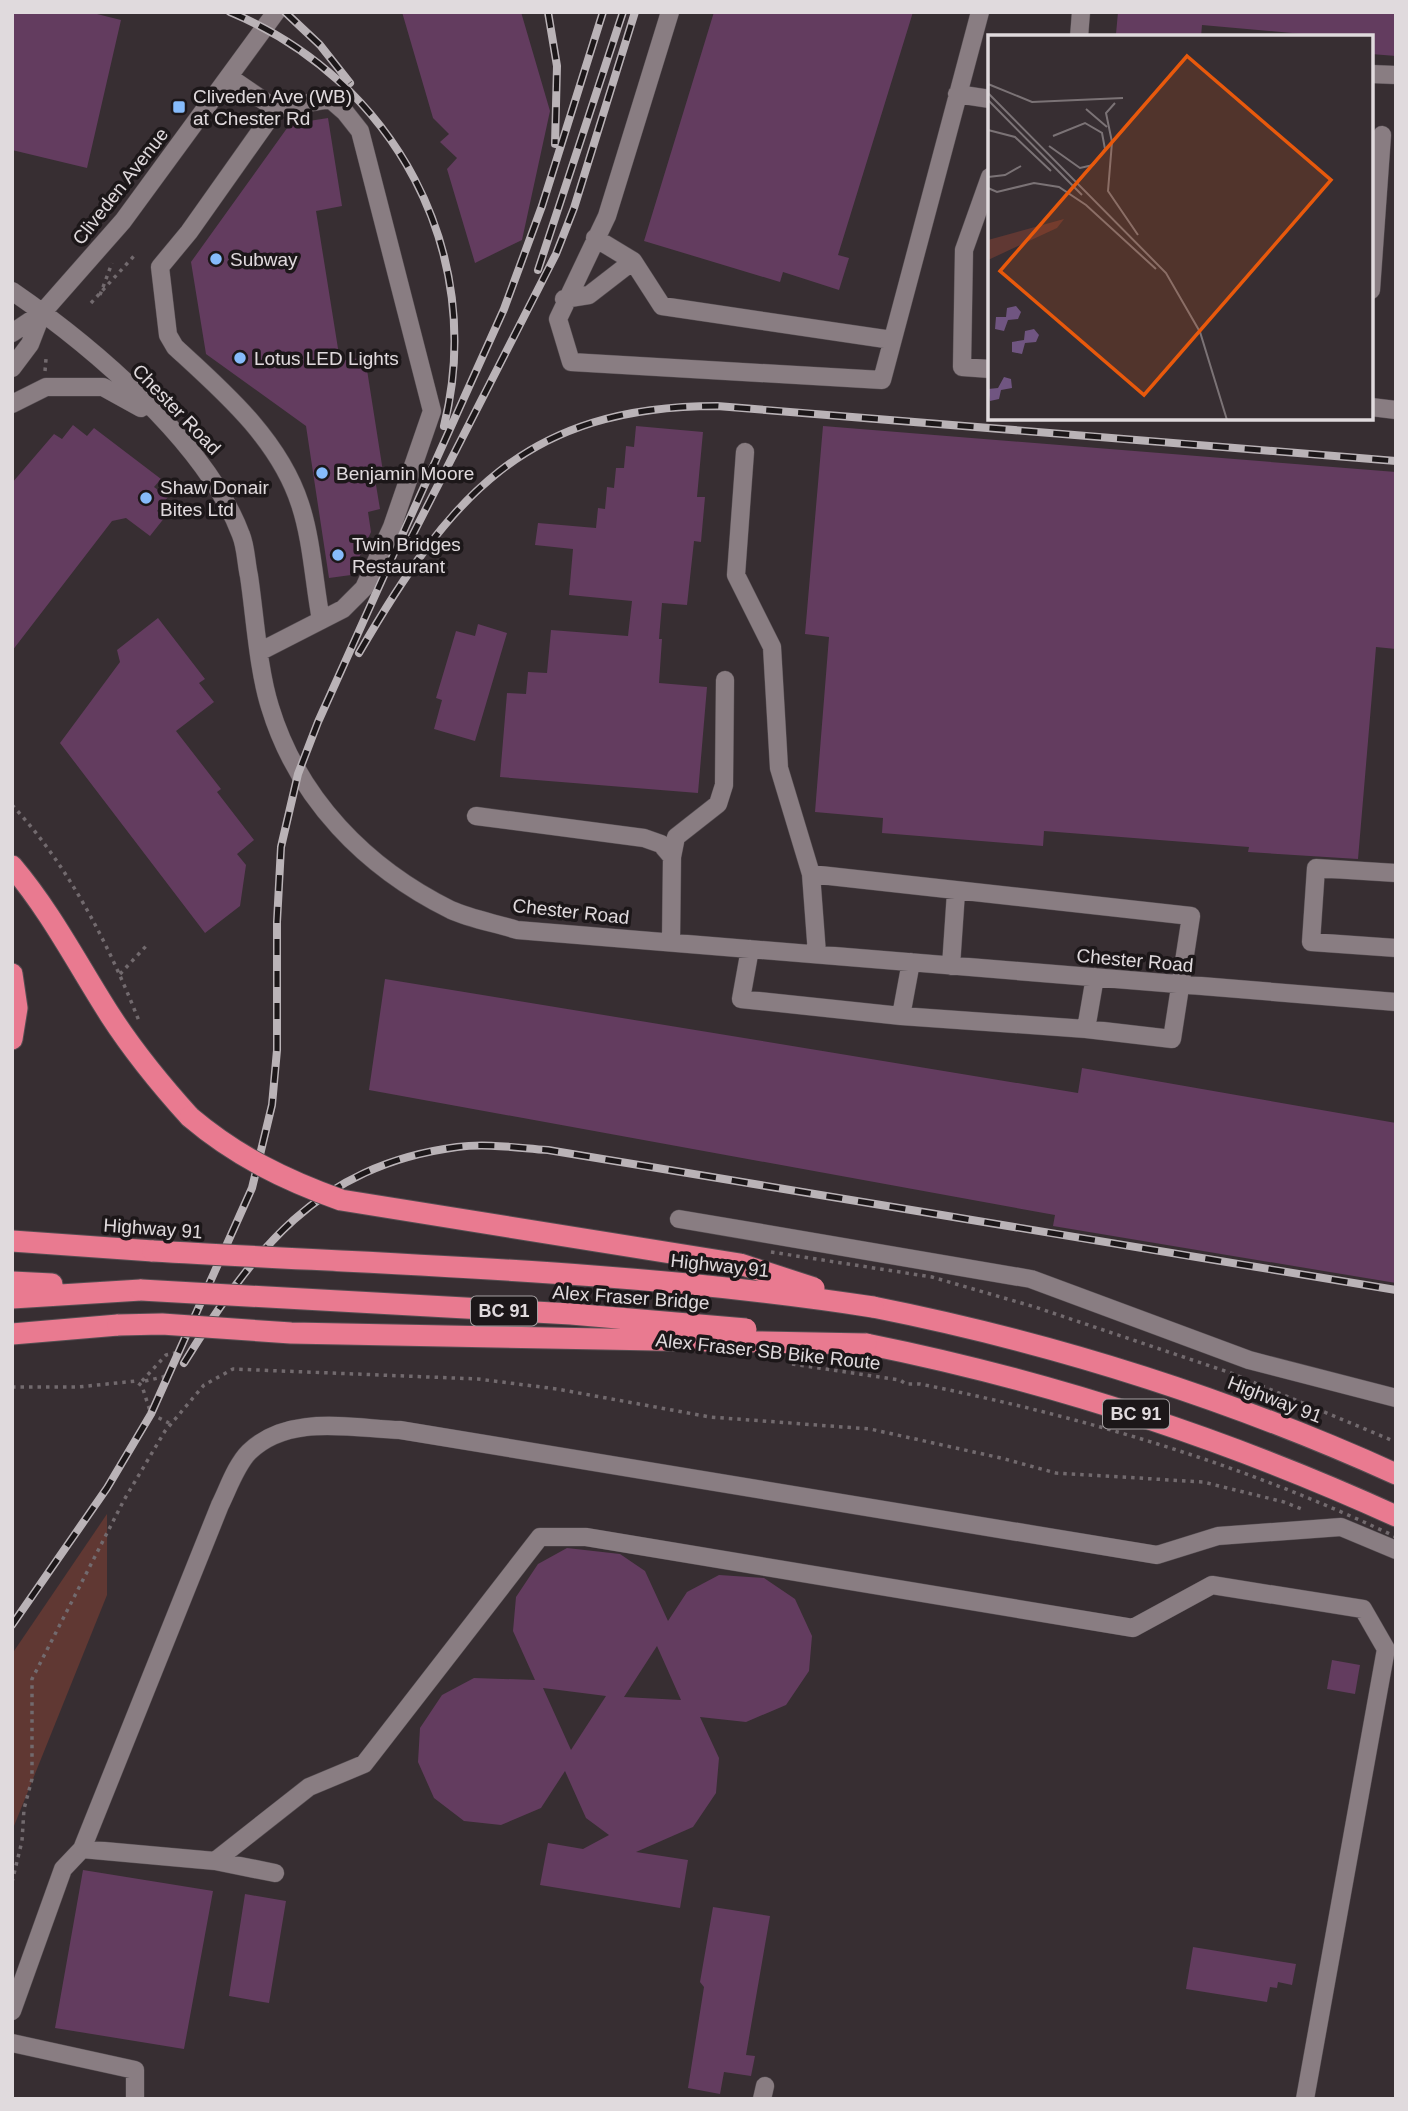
<svg xmlns="http://www.w3.org/2000/svg" width="1408" height="2111" font-family="Helvetica,sans-serif">
<style>
.green{fill:#603833}
.building{fill:#633c5f;fill-rule:evenodd}
.lines{fill:none;stroke-linecap:round;stroke-linejoin:round}
.minor-casing{stroke:#554d51;stroke-width:19}
.highway-casing{stroke:#554d51;stroke-width:23}
.path{stroke:#726a6e;stroke-width:3.5;stroke-dasharray:3.5 5;stroke-linecap:butt}
.minor{stroke:#897d82;stroke-width:18}
.highway{stroke:#e97a90;stroke-width:21}
.rail-casing{stroke:#bab3b7;stroke-width:8}
.rail{stroke:#1c1719;stroke-width:5;stroke-dasharray:16;stroke-linecap:butt}
.highway-bridge-casing{stroke:#554d51;stroke-width:23;stroke-linecap:butt}
.path-bridge{stroke:#726a6e;stroke-width:3.5;stroke-dasharray:3.5 5;stroke-linecap:butt}
.highway-bridge{stroke:#e97a90;stroke-width:21}
.poi-dot{fill:#86bbfb;stroke:#1c1719;stroke-width:2.5}
.labels{text-anchor:middle;stroke-width:7;stroke-linejoin:round;paint-order:stroke}
.shield{fill:#1c1719;stroke:#a5a0a2;stroke-width:2}
.shield-label{font-size:18px;font-weight:bold;fill:#e0dadd}
.poi-label{font-size:19px;fill:#e0dadd;stroke:#1c1719;text-anchor:start}
.street-label{font-size:19px;fill:#e0dadd;stroke:#1c1719}
.inset-road{fill:none;stroke:#7b7376;stroke-width:2}
.view{fill:#e8590c;fill-opacity:0.15;stroke:#e8590c;stroke-width:3.5}
.inset-edge{fill:none;stroke:#e0dadd;stroke-width:3.5}
</style>
<rect width="100%" height="100%" fill="#372e32"/>
<path class="green" d="M 107,1514 L 107,1595 L 12,1831 L 12,1654 Z"/>
<path class="building" d="M 12,12 L 89,12 L 121,20 L 87,168 L 12,150 Z
M 402,12 L 521,12 L 550,111 L 522,240 L 475,263 L 447,169 L 457,158 L 440,142 L 449,134 L 433,118 Z
M 714,12 L 913,12 L 838,255 L 849,258 L 839,290 L 783,272 L 780,282 L 644,241 Z
M 1118,12 L 1396,12 L 1396,56 L 1371,54 L 1371,37 L 1336,37 L 1202,25 L 1201,37 L 1116,34 Z
M 328,118 L 342,206 L 316,211 L 340,361 L 365,357 L 384,478 L 375,479 L 380,509 L 368,512 L 371,532 L 351,575 L 329,578 L 306,426 L 206,354 L 191,262 L 290,124 Z
M 73,425 L 87,436 L 94,428 L 161,479 L 154,487 L 168,497 L 157,511 L 165,517 L 150,536 L 126,518 L 112,521 L 12,651 L 12,483 L 54,434 L 62,439 Z
M 636,426 L 703,432 L 697,497 L 705,497 L 701,542 L 694,541 L 687,605 L 662,603 L 659,639 L 662,639 L 659,683 L 707,687 L 698,793 L 500,777 L 507,693 L 526,694 L 528,672 L 547,673 L 551,630 L 628,636 L 632,601 L 569,595 L 573,549 L 535,545 L 538,523 L 596,528 L 598,508 L 605,509 L 607,487 L 614,488 L 616,468 L 624,468 L 626,446 L 634,447 Z
M 823,426 L 1396,472 L 1396,649 L 1376,647 L 1358,859 L 1248,852 L 1249,847 L 1044,831 L 1043,846 L 882,833 L 883,818 L 815,812 L 829,637 L 805,634 Z
M 158,618 L 205,679 L 199,683 L 214,702 L 176,731 L 221,789 L 217,792 L 254,840 L 237,854 L 246,865 L 240,906 L 205,933 L 60,743 L 120,662 L 117,650 Z
M 478,624 L 507,633 L 475,741 L 434,729 L 442,700 L 436,698 L 456,631 L 475,636 Z
M 385,979 L 1078,1093 L 1082,1068 L 1396,1123 L 1396,1283 L 1053,1226 L 1055,1215 L 369,1090 Z
M 567,1548 L 620,1554 L 645,1571 L 668,1621 L 687,1592 L 719,1575 L 764,1578 L 795,1599 L 812,1636 L 809,1671 L 786,1705 L 746,1722 L 700,1717 L 719,1758 L 716,1793 L 693,1827 L 636,1852 L 688,1860 L 680,1908 L 540,1885 L 548,1843 L 583,1849 L 609,1835 L 586,1818 L 565,1771 L 541,1808 L 501,1825 L 464,1821 L 434,1798 L 418,1762 L 420,1728 L 442,1695 L 474,1678 L 535,1680 L 513,1631 L 516,1597 L 538,1564 ZM 657,1646 L 681,1700 L 624,1697 ZM 543,1688 L 606,1696 L 571,1750 Z
M 1332,1660 L 1360,1665 L 1355,1694 L 1327,1689 Z
M 83,1870 L 213,1891 L 184,2049 L 55,2028 Z
M 245,1894 L 286,1901 L 269,2003 L 229,1996 Z
M 713,1907 L 770,1916 L 746,2055 L 755,2056 L 751,2076 L 724,2072 L 720,2094 L 688,2088 L 704,1987 L 700,1982 Z
M 1193,1947 L 1296,1964 L 1292,1985 L 1278,1982 L 1277,1988 L 1270,1987 L 1267,2002 L 1186,1989 Z"/>
<g class="lines">
<g class="minor-casing">
<path id="minor" d="M 670,12 L 607,216 L 558,319 L 571,362 L 882,380 L 980,12
M 1079,37 L 1081,12
M 1371,74 L 1396,75
M 229,77 L 276,109 L 330,99 L 345,112 L 360,131 L 432,411 L 392,527 L 364,588 L 343,609 L 261,651
M 957,94 L 990,99
M 276,109 L 189,232 L 160,267 L 168,335 L 175,347 C 223,391 279,439 300,504 C 312,540 314,583 321,620
M 990,177 L 964,250 L 962,367 L 990,369
M 595,238 L 633,261
M 1371,290 L 1382,135
M 12,291 C 92,346 207,443 241,535 C 246,547 246,563 249,576 C 255,616 258,669 270,707 C 298,799 366,868 451,910 C 471,919 495,923 517,930 L 1396,1002
M 564,299 L 589,295 L 633,261 L 662,306 L 892,340
M 12,333 L 42,313 L 123,221 L 276,12
M 12,368 L 30,344 L 42,313
M 12,404 L 46,387 L 103,387 L 141,408
M 1371,407 L 1396,410
M 745,452 L 736,575 L 772,647 L 779,768 L 811,874 L 817,954
M 476,816 L 644,838 L 661,844 L 672,857
M 1396,873 L 1316,868 L 1311,942 L 1396,948
M 811,874 L 1191,916 L 1172,1039 L 1086,1029
M 671,942 L 672,857 L 676,837 L 718,804 L 724,785 L 725,680
M 750,949 L 741,999 L 901,1016
M 911,962 L 901,1016 L 1086,1029 L 1095,977
M 951,966 L 956,892
M 679,1219 L 1031,1279 L 1249,1360 L 1396,1398
M 82,1849 L 220,1505 C 228,1489 236,1465 249,1452 C 288,1414 349,1428 400,1430 L 1157,1555 L 1218,1536 L 1341,1527 L 1396,1550
M 215,1861 L 309,1787 L 364,1764 L 540,1537 L 586,1537 L 1133,1628 L 1212,1585 L 1363,1609 L 1386,1649 L 1305,2099
M 12,2011 L 63,1869 L 82,1849 L 215,1861 L 275,1873
M 12,2043 L 135,2070 L 135,2099
M 762,2099 L 765,2086"/>
</g>
<g class="highway-casing">
<path id="highway" d="M 12,866 C 51,912 78,965 110,1015 C 134,1052 161,1085 190,1117
M 12,974 L 17,1008 L 12,1039
M 12,1241 L 153,1251
M 12,1282 L 52,1284
M 12,1298 L 141,1290
M 873,1307 C 1054,1343 1228,1398 1396,1474
M 12,1334 L 118,1325
M 866,1344 C 1050,1381 1225,1438 1396,1516"/>
</g>
<path class="path" d="M 100,295 L 112,263
M 91,303 L 134,256
M 45,371 L 46,359
M 12,805 C 69,866 109,945 139,1021
M 120,974 L 148,944
M 142,1381 L 166,1355 L 180,1352
M 145,1381 L 163,1377 L 172,1371
M 12,1387 L 78,1387 L 136,1381 L 142,1386 L 151,1414 L 169,1423
M 12,1882 L 22,1841 L 24,1809 L 32,1779 L 32,1679 L 124,1500 L 165,1431 L 204,1385 L 233,1369 L 478,1379 L 557,1389 L 710,1417 L 870,1429 L 1001,1458 L 1056,1473 L 1203,1482 L 1284,1502 L 1304,1510"/>
<use href="#minor" class="minor"/>
<use href="#highway" class="highway"/>
<g class="rail-casing">
<path id="rail" d="M 230,12 C 394,80 487,252 444,426
M 285,12 L 320,45 L 350,83
M 548,12 L 557,66 L 555,144
M 538,270 L 623,12
M 411,538 L 556,254 L 574,208 L 635,12
M 359,653 C 449,498 524,406 717,406 L 1396,461
M 184,1363 C 254,1250 316,1166 457,1147 C 487,1143 518,1148 548,1150 L 1396,1290
M 12,1625 L 107,1488 L 151,1414 L 252,1188 L 272,1105 L 277,1050 L 277,922 L 281,847 L 298,774 L 318,722 L 504,309 L 542,206 L 603,12"/>
</g>
<use href="#rail" class="rail"/>
<g class="highway-bridge-casing">
<path id="highway-bridge" d="M 190,1117 C 236,1156 285,1180 341,1200 L 740,1264 L 814,1288
M 153,1251 C 393,1265 635,1270 873,1307
M 141,1290 L 571,1314 L 746,1329
M 118,1325 L 162,1324 L 291,1333 L 866,1344"/>
</g>
<path class="path-bridge" d="M 771,1252 L 932,1277 L 1035,1307 L 1231,1373 L 1396,1442
M 792,1364 L 900,1380 L 906,1384 L 920,1384 C 1084,1417 1244,1464 1396,1537"/>
<use href="#highway-bridge" class="highway-bridge"/>
</g>
<g class="poi-dot">
<rect x="172" y="100" width="14" height="14" rx="3.5"/>
<circle cx="216" cy="259" r="7"/>
<circle cx="240" cy="358" r="7"/>
<circle cx="322" cy="473" r="7"/>
<circle cx="146" cy="498" r="7"/>
<circle cx="338" cy="555" r="7"/>
</g>
<g class="labels">
<g class="shield">
<rect x="471" y="1296.5" width="66" height="29" rx="5"/>
<rect x="1103" y="1399.5" width="66" height="29" rx="5"/>
</g>
<g class="shield-label">
<text x="504" y="1317">BC 91</text>
<text x="1136" y="1420">BC 91</text>
</g>
<g class="poi-label">
<text x="193" y="103">Cliveden Ave (WB)<tspan x="193" dy="22">at Chester Rd</tspan></text>
<text x="230" y="266">Subway</text>
<text x="254" y="365">Lotus LED Lights</text>
<text x="336" y="480">Benjamin Moore</text>
<text x="160" y="494">Shaw Donair<tspan x="160" dy="22">Bites Ltd</tspan></text>
<text x="352" y="551">Twin Bridges<tspan x="352" dy="22">Restaurant</tspan></text>
</g>
<g class="street-label">
<text transform="translate(120 186) rotate(-52)" y="7">Cliveden Avenue</text>
<text transform="translate(177 409) rotate(46)" y="7">Chester Road</text>
<text transform="translate(571 911) rotate(6)" y="7">Chester Road</text>
<text transform="translate(1135 960) rotate(5)" y="7">Chester Road</text>
<text transform="translate(153 1228) rotate(4)" y="7">Highway 91</text>
<text transform="translate(720 1265) rotate(6)" y="7">Highway 91</text>
<text transform="translate(631 1297) rotate(4)" y="7">Alex Fraser Bridge</text>
<text transform="translate(768 1351) rotate(6)" y="7">Alex Fraser SB Bike Route</text>
<text transform="translate(1275 1399) rotate(21)" y="7">Highway 91</text>
</g>
</g>
<g transform="translate(988 35)">
<rect width="385" height="385" fill="#372e32"/>
<path d="M 76,184 L 69,193 L 0,225 L 0,205 Z" fill="#603833"/>
<path d="M 28,271 L 33,277 L 30,284 L 20,285 L 16,296 L 7,294 L 8,282 L 18,282 L 19,273 ZM 46,294 L 51,300 L 48,307 L 37,308 L 34,319 L 24,317 L 24,307 L 36,305 L 37,296 ZM 16,342 L 23,344 L 24,353 L 13,355 L 11,364 L 2,366 L 0,354 L 10,353 Z" fill="#705581"/>
<path class="inset-road" d="M 0,49 L 44,67 L 135,63M 0,58 L 178,238 L 212,297 L 239,385M 0,65 L 94,160M 127,68 L 118,78 L 124,107 L 120,156 L 150,200M 98,74 L 119,92M 0,95 L 27,102 L 63,136M 61,111 L 92,133 L 105,130 L 117,114 L 114,98 L 97,88 L 65,101M 0,142 L 17,140 L 33,131M 0,153 L 9,157 L 46,148 L 71,152 L 98,170 L 168,234"/>
<path class="view" d="M 199,21 L 343,145 L 156,360 L 12,236 Z"/>
<rect width="385" height="385" class="inset-edge"/>
</g>
<rect width="1408" height="2111" fill="none" stroke="#e0dadd" stroke-width="28"/>
</svg>
